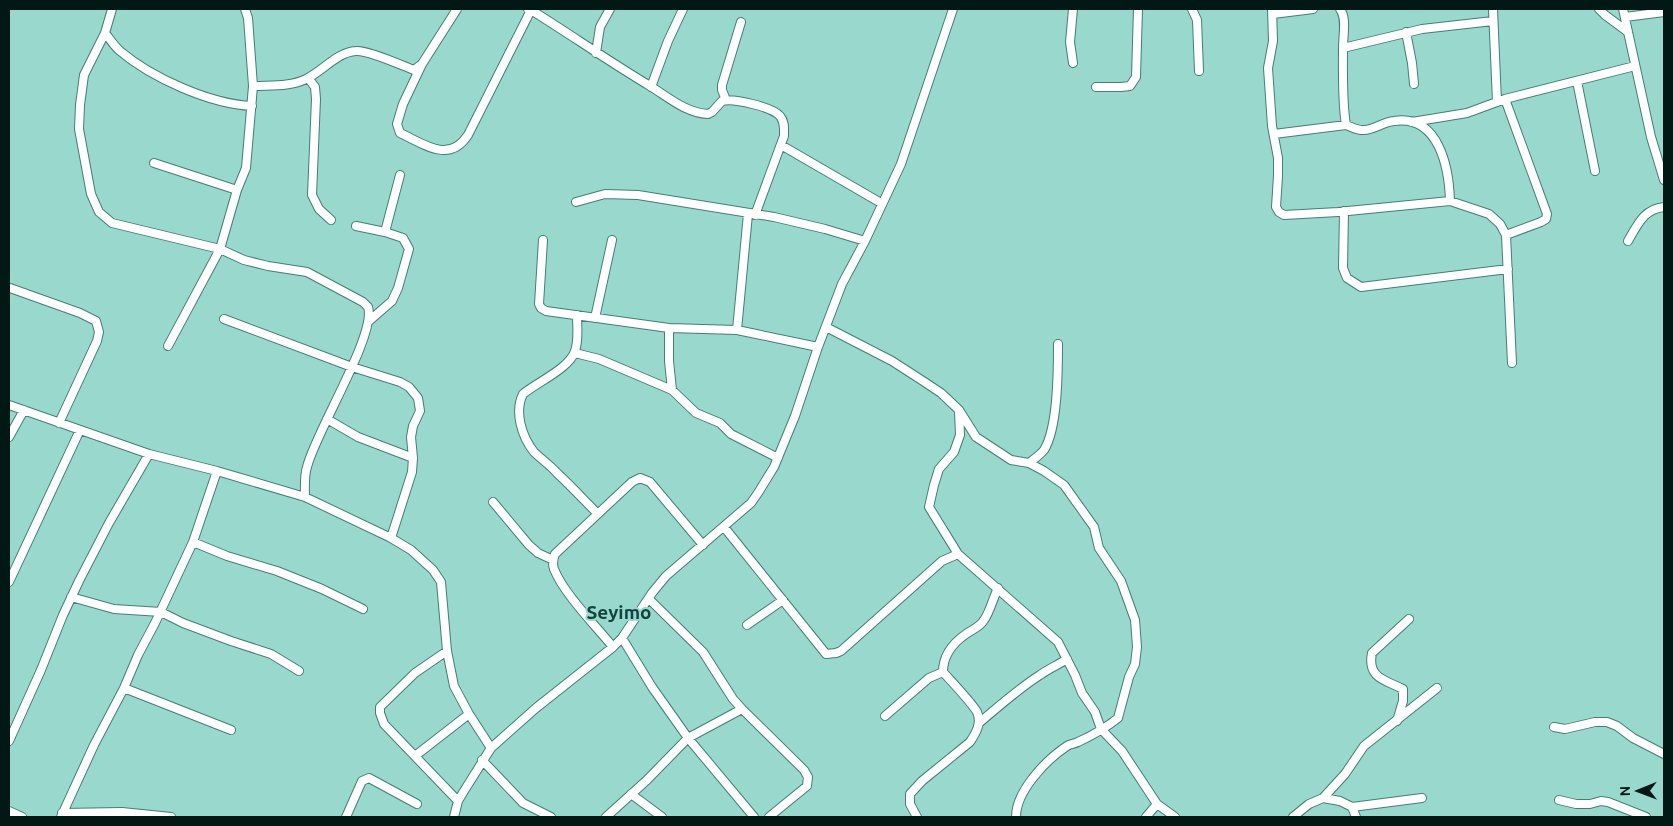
<svg xmlns="http://www.w3.org/2000/svg" width="1673" height="826" font-family="Ubuntu,sans-serif">
<style>
.lines{fill:none;stroke-linecap:round;stroke-linejoin:round}
.minor-casing{stroke:#427f75;stroke-width:10}
.minor{stroke:#fff;stroke-width:8}
.labels{text-anchor:middle;stroke-width:4;stroke-linejoin:round;paint-order:stroke}
.quarter-label{font-size:19px;font-weight:bold;fill:#12433c;stroke:#99d8cc}
</style>
<rect width="100%" height="100%" fill="#99d8cc"/>
<g class="lines">
<g class="minor-casing">
<path id="minor" d="M 112,9 L 105,33 C 110,39 114,46 120,51 C 152,78 210,104 252,106
M 531,9 L 531,10 C 571,35 610,62 650,86 C 668,97 686,113 708,114 L 712,112 L 722,101 C 734,98 772,107 780,116 C 785,122 784,129 784,136 L 755,215
M 1073,9 L 1070,42 L 1073,63
M 1192,9 L 1197,20 L 1199,71
M 1272,9 L 1273,41 L 1268,68 L 1272,126 L 1278,158 L 1278,176 L 1276,207 L 1279,212 L 1284,215 L 1338,212 L 1450,201 L 1489,214 L 1500,224 L 1506,235 L 1512,363
M 1340,9 C 1347,18 1343,36 1343,47 C 1343,72 1342,101 1346,125 C 1352,127 1358,131 1364,130 C 1374,130 1383,122 1394,121 C 1439,114 1449,168 1450,201
M 1493,9 L 1497,102
M 1599,9 L 1605,15 L 1628,32
M 1623,9 L 1651,137 L 1664,180
M 1273,14 L 1313,9
M 1625,17 L 1664,12
M 1406,32 L 1412,63 L 1414,84
M 105,33 L 84,75 L 80,105 L 79,129 L 91,194 L 99,212 L 112,223 L 220,249 L 244,260 L 268,266 L 307,272 L 363,302 L 368,307 C 377,334 315,433 307,467 C 304,476 305,488 305,497
M 1343,48 L 1422,29 L 1493,21
M 596,53 L 600,27 L 610,9
M 422,64 L 403,104 L 397,124 L 400,133 C 424,144 449,164 468,135 L 531,10 L 528,9
M 308,78 L 315,87 L 316,99 L 312,195 L 319,209 L 331,220
M 1577,81 L 1595,171
M 253,86 C 271,85 290,87 306,79 C 323,71 337,52 356,51 C 368,50 401,65 414,70 L 422,64 L 457,9
M 651,87 L 668,41 L 683,9
M 1096,87 L 1121,87 L 1130,86 L 1136,77 L 1138,9
M 1505,99 L 1547,214 L 1546,219 L 1541,222 L 1506,235
M 726,100 L 722,90 L 722,85 L 741,22
M 1412,122 L 1467,113 L 1505,99 L 1635,66
M 1274,134 L 1346,125
M 781,145 L 881,203
M 154,163 L 237,190
M 576,202 L 605,194 L 638,195 L 774,217 L 825,229 L 865,241
M 1344,211 L 1343,268 L 1347,278 L 1361,287 L 1508,269
M 356,226 L 385,232 L 403,238 L 409,249 L 398,288 L 392,301 L 369,321
M 385,232 L 400,175
M 543,240 L 539,304 L 541,308 L 546,311 L 669,328 L 737,330 L 818,347
M 1628,241 C 1638,224 1644,209 1664,207
M 10,288 L 80,313 L 96,321 L 99,332 L 97,341 L 59,423
M 577,315 C 577,327 579,340 575,351 C 570,368 536,383 523,394 C 514,412 522,437 534,452 C 541,459 550,465 557,473 C 571,486 584,500 598,514
M 595,318 L 612,240
M 224,319 L 352,367 L 400,382 L 409,387 L 418,398 L 420,411 L 413,426 L 411,437 L 413,458 L 412,472 L 391,538
M 826,327 L 892,361 L 923,381 L 941,393 L 959,410 L 976,437 L 1011,460 L 1029,463 L 1044,471 L 1064,485 L 1094,527 L 1099,548 L 1121,581 L 1135,620 L 1137,647 L 1135,664 L 1129,677 L 1118,718 C 1107,727 1091,736 1078,742 C 1074,744 1070,744 1067,746 C 1046,760 1016,791 1016,817
M 669,328 L 669,361 L 672,390
M 737,330 L 748,214
M 168,346 L 220,249 L 237,190 L 246,168 L 253,86 L 248,18 L 245,9
M 575,353 L 599,359 L 672,390 L 696,413 L 720,423 L 731,434 L 778,458
M 9,405 L 149,454 L 217,471 L 305,497 L 391,538 L 411,550 L 433,570 L 441,582 L 447,651 L 454,686 L 469,714 L 491,748
M 959,411 L 960,435 L 954,452 L 939,469 L 934,485 L 929,507 L 958,554 L 1058,642 L 1075,675 L 1082,693 L 1095,712 L 1101,729 L 1122,751 L 1157,804 L 1175,817
M 327,419 L 358,437 L 413,458
M 9,437 L 24,410
M 1029,463 C 1034,459 1040,455 1044,450 C 1058,428 1058,370 1058,344
M 217,471 L 193,542 L 227,556 L 277,571 L 322,589 L 363,609
M 493,502 L 529,545 L 538,553 L 553,560
M 724,527 L 826,654 L 836,653 L 841,651 L 942,561 L 958,554
M 9,582 L 80,430
M 71,597 L 114,609 L 161,612 L 183,623 L 231,641 L 271,654 L 299,671
M 747,625 L 783,600
M 622,638 L 652,687 L 688,738 L 754,817
M 613,647 C 595,625 564,594 554,569 C 552,563 553,559 555,554 L 632,482 L 640,478 L 650,482 L 703,545
M 447,651 L 415,673 L 380,707 L 380,713 L 384,724 L 458,801
M 124,688 L 231,730
M 742,709 L 804,770 L 808,777 L 807,786 L 769,817
M 885,716 L 929,678 L 943,672
M 1397,721 L 1403,701 L 1403,689 C 1385,680 1367,678 1372,653 L 1409,619
M 979,723 C 998,707 1018,689 1040,675 C 1048,669 1058,665 1067,659
M 1554,727 L 1565,729 L 1595,722 L 1607,722 L 1617,726 L 1633,738 L 1664,754
M 9,741 L 41,670 L 63,615 L 79,581 L 109,523 L 149,454
M 415,756 L 469,714
M 482,760 L 523,803 L 551,817
M 631,794 L 662,817
M 1323,798 L 1345,774 L 1364,746 L 1437,688
M 1559,800 L 1576,804 L 1590,804 L 1601,801 L 1608,802 L 1646,817
M 1352,807 L 1356,817
M 9,811 L 22,817
M 62,813 L 122,812 L 171,817
M 61,817 L 94,745 L 124,688 L 138,655 L 155,623 L 193,542
M 346,817 L 362,781 L 369,778 L 417,804
M 454,817 L 458,801 L 464,791 L 491,748 L 536,708 L 613,647 L 622,638 L 652,593 L 666,576 L 751,503 L 758,493 L 774,467 L 795,416 L 818,347 L 842,284 L 865,241 L 901,164 L 953,9
M 606,817 L 647,780 L 688,738 L 742,709 L 733,699 L 703,652 L 649,599
M 917,817 L 910,804 L 910,794 L 922,781 L 970,742 C 976,733 982,723 977,712 C 972,703 951,681 943,672 C 943,655 953,643 966,634 C 973,629 980,627 984,620 C 989,614 994,596 998,588
M 1146,817 L 1157,804
M 1293,817 L 1309,804 L 1323,798 L 1340,801 L 1352,807 L 1422,798"/>
</g>
<use href="#minor" class="minor"/>
</g>
<g class="labels">
<g class="quarter-label">
<text x="619" y="619">Seyimo</text>
</g>
</g>
<rect width="1673" height="826" fill="none" stroke="#011815" stroke-width="20"/>
<g transform="translate(1638 791) rotate(269)" stroke="#99d8cc" stroke-width="4" paint-order="stroke">
<path d="M0-4L9 19L0 12L-9 19Z" fill="#011815"/>
<text y="-8" font-size="14" font-weight="bold" text-anchor="middle" fill="#011815">N</text>
</g>
</svg>
